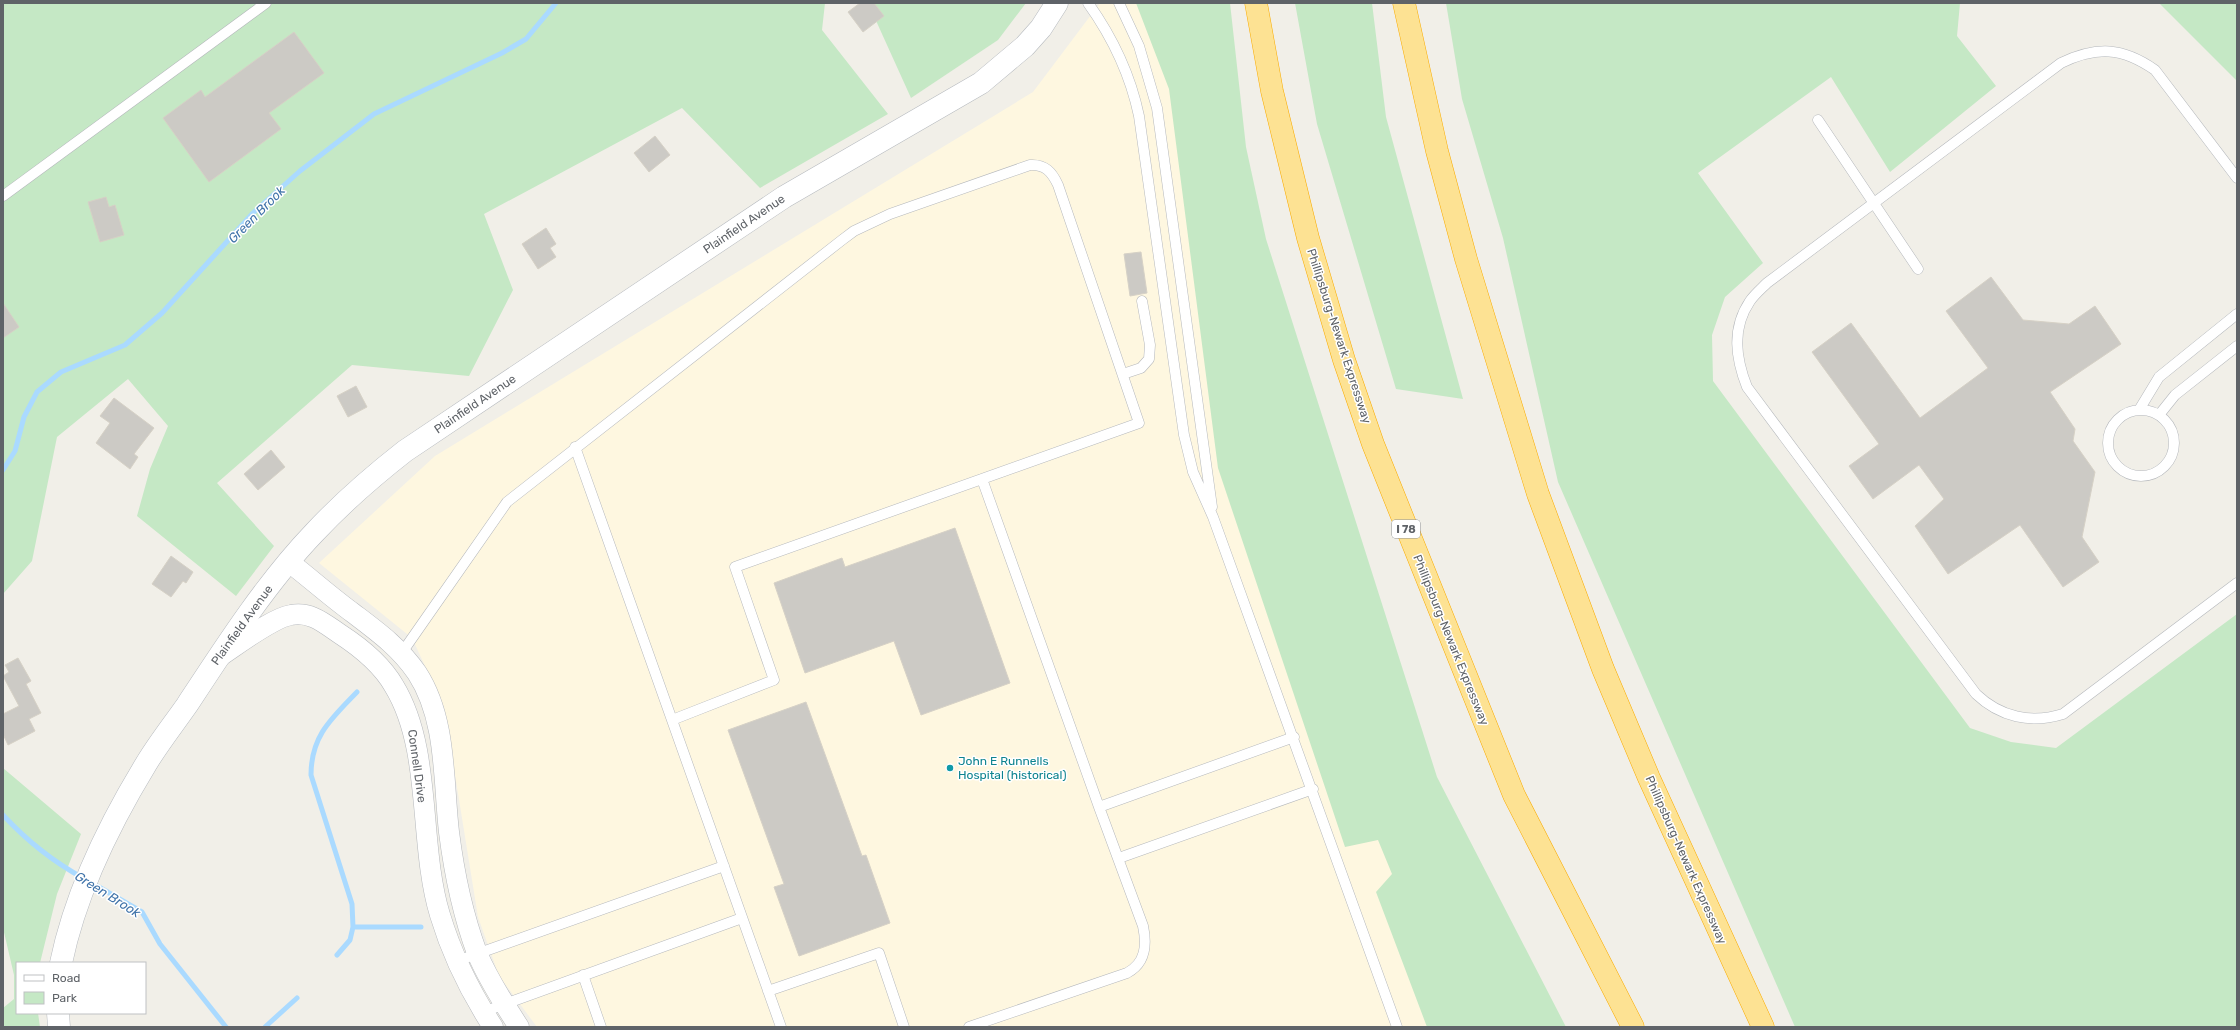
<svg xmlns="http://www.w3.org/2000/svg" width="2240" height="1030" font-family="Rubik,sans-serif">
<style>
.commercial{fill:#fef7e0}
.green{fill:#c5e8c5}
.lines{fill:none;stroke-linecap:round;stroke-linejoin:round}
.stream{stroke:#aadaff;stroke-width:5}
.building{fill:#cccac5;stroke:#d6d1c6}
.service-casing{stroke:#b5b8bc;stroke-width:11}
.minor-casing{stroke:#b5b8bc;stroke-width:21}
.secondary-casing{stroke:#b6babf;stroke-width:23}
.motorway-casing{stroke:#f9ab00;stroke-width:23}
.service{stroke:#fff;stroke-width:10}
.minor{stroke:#fff;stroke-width:20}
.secondary{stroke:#fff;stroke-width:22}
.motorway{stroke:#fde293;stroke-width:22}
.culture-dot{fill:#0f9aa8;stroke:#fff;stroke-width:1.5}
.labels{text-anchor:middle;stroke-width:3;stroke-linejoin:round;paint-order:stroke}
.shield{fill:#fff;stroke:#8f9295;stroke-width:1}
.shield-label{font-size:11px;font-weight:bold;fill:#5f6368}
.street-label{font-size:12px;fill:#5f6368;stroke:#fff}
.culture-label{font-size:12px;fill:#0d838f;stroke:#fff;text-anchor:start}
.water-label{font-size:13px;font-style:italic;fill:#4174aa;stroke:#fff}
</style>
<rect width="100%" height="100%" fill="#f1efe8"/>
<path class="commercial" d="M 1100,3 L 1166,3 L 1449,1027 L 537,1027 L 499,976 L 478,917 L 444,707 L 412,638 L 319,563 L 435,456 L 1033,92 Z"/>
<path class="green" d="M 3,3 L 825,3 L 822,30 L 888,114 L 760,188 L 682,108 L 484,214 L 513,290 L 469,376 L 352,365 L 217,483 L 274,546 L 236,596 L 137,516 L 150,469 L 168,426 L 128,379 L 57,437 L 32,561 L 3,594 Z
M 868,3 L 1026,3 L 998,40 L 911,98 Z
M 1136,3 L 1230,3 L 1246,147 L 1266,239 L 1437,777 L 1566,1027 L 1427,1027 L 1376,892 L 1392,874 L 1378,840 L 1345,847 L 1218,468 L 1169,89 Z
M 1295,3 L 1372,3 L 1386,117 L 1463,399 L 1396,389 L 1317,124 Z
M 1446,3 L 1960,3 L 1957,36 L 1996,86 L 1890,172 L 1831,77 L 1698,173 L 1763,263 L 1725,297 L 1712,335 L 1713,381 L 1970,728 L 2011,742 L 2056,748 L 2237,614 L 2237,1027 L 1795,1027 L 1558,482 L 1503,238 L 1462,99 Z
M 2139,3 L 2237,3 L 2237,81 L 2160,4 Z
M 3,768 L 81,834 L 57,894 L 40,963 L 17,963 L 17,1013 L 38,1013 L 40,1027 L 3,1027 L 3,1008 L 14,999 L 14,975 L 3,928 Z"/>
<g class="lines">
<path class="stream" d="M 3,470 L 15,451 L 24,417 L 37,392 L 61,372 L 125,345 L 162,313 L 253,213 L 300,171 L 374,114 L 502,53 L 526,39 L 556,3
M 3,815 C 27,841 52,861 83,878
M 92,883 L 142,912 L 160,944 L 226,1027
M 353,927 L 421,927
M 337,955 L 350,940 L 353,927 L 352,904 L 311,775 C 311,736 331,719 357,692
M 265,1027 L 297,998"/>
</g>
<path class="building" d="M 860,3 L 874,3 L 884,16 L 863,32 L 848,12 Z
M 294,32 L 324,73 L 269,113 L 281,129 L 209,182 L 163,118 L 201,90 L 205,97 Z
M 655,136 L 670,155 L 649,172 L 634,153 Z
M 106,197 L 109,207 L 115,205 L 124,235 L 100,242 L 88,202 Z
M 546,228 L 556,244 L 550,248 L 556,257 L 538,269 L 522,244 Z
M 1141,252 L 1147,293 L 1130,296 L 1124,254 Z
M 1991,277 L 2023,320 L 2069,324 L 2095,306 L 2121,344 L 2050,392 L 2075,429 L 2073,441 L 2095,472 L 2082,537 L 2099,562 L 2063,587 L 2020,525 L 1948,574 L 1915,526 L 1944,499 L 1919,465 L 1873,499 L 1849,466 L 1879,444 L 1812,352 L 1851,323 L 1920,418 L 1988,368 L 1946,311 Z
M 3,303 L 19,327 L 3,338 Z
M 356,386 L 367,407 L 348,417 L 337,396 Z
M 114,398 L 154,428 L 134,454 L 138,457 L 130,469 L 96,443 L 110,423 L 100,416 Z
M 271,450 L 285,467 L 258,490 L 244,474 Z
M 955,528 L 1010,683 L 921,715 L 894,641 L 805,673 L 774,583 L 842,558 L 845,567 Z
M 171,556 L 193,572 L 186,583 L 183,581 L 171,597 L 152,584 Z
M 18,658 L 31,681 L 26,684 L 41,713 L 29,719 L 35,731 L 8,745 L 3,734 L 3,714 L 19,706 L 3,676 L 9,672 L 5,665 Z
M 806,702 L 862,856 L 866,855 L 890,923 L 799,956 L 774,887 L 784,884 L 728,730 Z"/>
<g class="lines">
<g class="service-casing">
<path id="service" d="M 1088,3 C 1113,38 1130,73 1139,116 L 1184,435 L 1193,472 L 1213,517 L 1397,1027
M 1119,3 L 1139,46 L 1157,108 L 1212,507
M 1818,120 L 1918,269
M 2237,178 L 2155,70 C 2122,47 2097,46 2061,63 L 1767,283 C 1761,289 1754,295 1750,301 C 1731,329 1736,359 1747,387 L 1976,694 C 2000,717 2031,724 2063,714 L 2237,583
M 3,196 L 266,3
M 1123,374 L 1141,368 L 1149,359 L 1150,345 L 1142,301
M2108 443a33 33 0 1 1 66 0a33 33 0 1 1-66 0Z
M 2139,410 L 2159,377 L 2237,314
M 2159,415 L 2175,395 L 2237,346
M 575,447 L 781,1027
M 401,654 L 507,502 L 842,240 L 854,231 L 890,214 L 1030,165 C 1045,164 1052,172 1058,185 L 1139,423 L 735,567 L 774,680 L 672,720
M 1099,807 L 1294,737
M 1119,858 L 1313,789
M 457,961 L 724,866
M 583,975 L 601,1027
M 768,991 L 879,953 L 904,1027
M 483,1012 L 742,918
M 969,1027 L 1127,973 C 1146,963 1147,945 1143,926 L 1099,807 L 982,479"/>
</g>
<g class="minor-casing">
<path id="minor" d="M 289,562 C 311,579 331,597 353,613 C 378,632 399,647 417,673 C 447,719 443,780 449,832 C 454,872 463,915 477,953 C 488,979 504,1004 519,1027
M 219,657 C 236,646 272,618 291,615 C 311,611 325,624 340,634 C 360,647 382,665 394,686 C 433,750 418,843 440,915 C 452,955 471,993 493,1027"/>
</g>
<g class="secondary-casing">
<path id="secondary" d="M 61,963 C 75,895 110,823 146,764 C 158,744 173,725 187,705 C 225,647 267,582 314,533 C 342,503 373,476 405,451 L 784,197 L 981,83 L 1025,46 L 1041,28 L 1057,3
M 58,1013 L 59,1027"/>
</g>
<g class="motorway-casing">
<path id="motorway" d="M 1256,3 L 1272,91 L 1308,238 L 1344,360 L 1373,444 L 1514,795 L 1633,1027
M 1404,3 L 1437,151 L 1466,259 L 1538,494 L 1603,669 L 1649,778 L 1763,1027"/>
</g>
<use href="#service" class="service"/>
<use href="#minor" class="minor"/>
<use href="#secondary" class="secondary"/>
<use href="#motorway" class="motorway"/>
</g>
<circle class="culture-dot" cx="950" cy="768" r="4"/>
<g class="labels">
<rect class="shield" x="1392" y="520" width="28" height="18" rx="3"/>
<g class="shield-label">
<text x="1406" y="533">I 78</text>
</g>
<g class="street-label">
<text transform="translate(744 224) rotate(-34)" y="4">Plainfield Avenue</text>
<text transform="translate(1339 336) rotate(72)" y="4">Phillipsburg-Newark Expressway</text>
<text transform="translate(475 404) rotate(-34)" y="4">Plainfield Avenue</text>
<text transform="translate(242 625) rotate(-54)" y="4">Plainfield Avenue</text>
<text transform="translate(1451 640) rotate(68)" y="4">Phillipsburg-Newark Expressway</text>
<text transform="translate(417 766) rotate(82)" y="4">Connell Drive</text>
<text transform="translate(1686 860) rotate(66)" y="4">Phillipsburg-Newark Expressway</text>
</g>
<g class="culture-label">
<text x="958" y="765">John E Runnells<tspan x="958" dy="14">Hospital (historical)</tspan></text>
</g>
<g class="water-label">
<text transform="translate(256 214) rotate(-45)" y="5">Green Brook</text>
<text transform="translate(108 894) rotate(32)" y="5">Green Brook</text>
</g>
</g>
<rect width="2240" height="1030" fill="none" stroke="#5f6368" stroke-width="8"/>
<rect x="16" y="962" width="130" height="52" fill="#ffffff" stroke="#bfc1c3"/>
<rect x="24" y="975" width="20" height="6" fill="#ffffff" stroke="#bfc1c3"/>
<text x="52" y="982" font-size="12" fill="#5f6368">Road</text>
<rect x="24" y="992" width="20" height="12" fill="#c5e8c5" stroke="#bfc1c3"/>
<text x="52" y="1002" font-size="12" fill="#5f6368">Park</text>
</svg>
